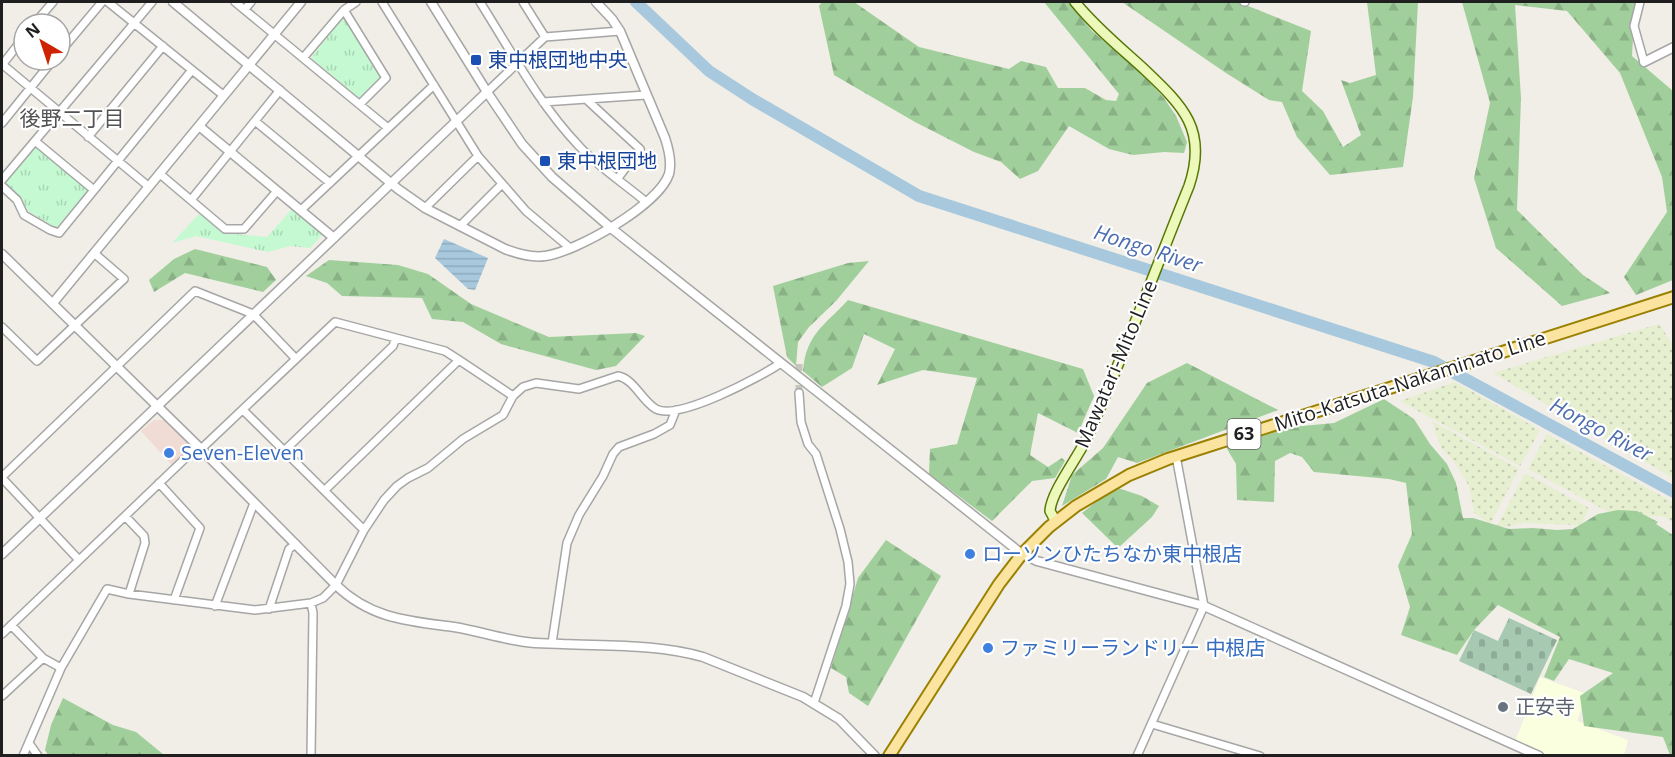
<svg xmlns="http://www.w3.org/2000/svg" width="1675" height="757" font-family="'Open Sans','Noto Sans JP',sans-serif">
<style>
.commercial{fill:#f1dbd5}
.education{fill:#faffe0}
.farmland{fill:url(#farmland-dots)}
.forest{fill:url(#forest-firs)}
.cemetery{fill:url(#cemetery-stones)}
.park{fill:url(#park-tufts)}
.water{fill:url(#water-rules)}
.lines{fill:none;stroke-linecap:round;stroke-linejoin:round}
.river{stroke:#a7c8dd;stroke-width:12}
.minor-tunnel{stroke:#c6c5be;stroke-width:7;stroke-dasharray:7 3.5;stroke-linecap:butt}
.minor-casing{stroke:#a6a6a6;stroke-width:10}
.tertiary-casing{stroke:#a6a6a6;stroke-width:11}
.secondary-casing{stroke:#587805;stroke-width:12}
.primary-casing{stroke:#9a8101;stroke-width:14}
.minor{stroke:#fff;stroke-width:7}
.tertiary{stroke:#fff;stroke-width:8}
.secondary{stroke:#ecf9bb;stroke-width:9}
.primary{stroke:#fbe3a0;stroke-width:10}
.transit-dot{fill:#1a4fb4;stroke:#fff;stroke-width:2}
.shop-dot{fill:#3f7fe0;stroke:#fff;stroke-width:2}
.worship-dot{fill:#6b7280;stroke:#fff;stroke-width:2}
.labels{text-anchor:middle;stroke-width:4.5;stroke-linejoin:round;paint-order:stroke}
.shield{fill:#fff;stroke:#626262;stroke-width:1.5}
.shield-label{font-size:18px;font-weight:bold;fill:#1f1f1f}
.transit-label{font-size:20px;fill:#164399;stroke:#fff;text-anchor:start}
.street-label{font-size:20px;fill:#1f1f1f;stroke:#fff}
.shop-label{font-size:20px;fill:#366cbe;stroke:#fff;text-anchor:start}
.worship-label{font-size:20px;fill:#5b616d;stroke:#fff;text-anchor:start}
.neighbourhood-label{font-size:21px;fill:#525252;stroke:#fff}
.water-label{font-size:21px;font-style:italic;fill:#4c6daf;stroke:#fff}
</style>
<defs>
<pattern id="farmland-dots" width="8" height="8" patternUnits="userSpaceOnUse" patternTransform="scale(1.5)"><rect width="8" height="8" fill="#e7efd1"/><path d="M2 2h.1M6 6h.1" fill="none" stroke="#c6ccb3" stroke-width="1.8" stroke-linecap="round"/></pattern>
<pattern id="forest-firs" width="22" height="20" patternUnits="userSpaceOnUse" patternTransform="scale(1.5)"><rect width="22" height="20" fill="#a1cf9b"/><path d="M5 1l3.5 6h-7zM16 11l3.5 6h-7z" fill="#8ab185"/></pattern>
<pattern id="cemetery-stones" width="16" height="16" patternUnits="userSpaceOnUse" patternTransform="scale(1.5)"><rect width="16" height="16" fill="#a7c9b2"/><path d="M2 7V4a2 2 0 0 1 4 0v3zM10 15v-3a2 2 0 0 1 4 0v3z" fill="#8fac99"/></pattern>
<pattern id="park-tufts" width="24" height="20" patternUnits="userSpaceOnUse" patternTransform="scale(1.5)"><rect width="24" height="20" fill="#c4f9d1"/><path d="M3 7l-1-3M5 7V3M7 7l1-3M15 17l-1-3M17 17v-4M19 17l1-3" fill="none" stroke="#a8d5b3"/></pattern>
<pattern id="water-rules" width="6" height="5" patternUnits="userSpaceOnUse" patternTransform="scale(1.5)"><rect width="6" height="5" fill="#a7c8dd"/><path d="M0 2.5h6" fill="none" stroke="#8fabbd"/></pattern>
</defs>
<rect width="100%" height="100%" fill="#f0eee6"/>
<path class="commercial" d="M 154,420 L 164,420 L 189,445 L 188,451 L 173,466 L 141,431 Z"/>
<path class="education" d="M 1540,677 L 1587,694 L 1577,721 L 1628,740 L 1624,755 L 1549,756 L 1516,739 Z"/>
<path class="farmland" d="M 1659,324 L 1673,345 L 1673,478 L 1493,373 Z
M 1455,382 L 1540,430 L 1520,466 L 1400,401 Z
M 1432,421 L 1519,469 L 1490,524 L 1474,513 L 1469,486 L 1454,462 L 1441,448 Z
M 1547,434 L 1673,502 L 1673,523 L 1663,516 L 1618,517 L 1528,469 Z
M 1525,473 L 1589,508 L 1583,522 L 1580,525 L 1522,523 L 1506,527 L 1497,526 Z"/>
<path class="forest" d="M 822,2 L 854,2 L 919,47 L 1009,69 L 1021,61 L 1046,67 L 1058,88 L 1085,88 L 1106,100 L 1116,101 L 1119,94 L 1044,2 L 1068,2 L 1092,31 L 1138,69 L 1164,98 L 1176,116 L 1187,142 L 1184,153 L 1164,152 L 1133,155 L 1109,149 L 1069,126 L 1038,171 L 1020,179 L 1001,162 L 974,152 L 915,122 L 834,75 L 819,6 Z
M 1122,2 L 1238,2 L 1311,31 L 1302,91 L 1323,111 L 1343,147 L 1361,135 L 1341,80 L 1350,83 L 1376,75 L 1367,2 L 1418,2 L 1413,97 L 1403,167 L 1330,175 L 1297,137 L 1282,102 L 1269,100 L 1226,73 Z
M 1462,2 L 1635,2 L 1632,56 L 1673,91 L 1673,280 L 1636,295 L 1624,277 L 1667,212 L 1662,177 L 1620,73 L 1567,11 L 1515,5 L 1521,98 L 1517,210 L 1583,275 L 1610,293 L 1562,306 L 1496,248 L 1474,178 L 1490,103 Z
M 195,249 L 267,267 L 276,280 L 263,292 L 185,273 L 154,292 L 149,280 L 174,259 Z
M 329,260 L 398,265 L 428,274 L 471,304 L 549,337 L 636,333 L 645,336 L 616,366 L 596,370 L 501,344 L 463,322 L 432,319 L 422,298 L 342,296 L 327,283 L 306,276 Z
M 869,261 L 836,301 L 809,327 L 798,342 L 796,366 L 787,357 L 773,286 L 848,263 Z
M 848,300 L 1083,369 L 1094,396 L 1078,433 L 1038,413 L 1030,455 L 1048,467 L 1062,458 L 1065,461 L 1055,478 L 1032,481 L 992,521 L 929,474 L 930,449 L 957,444 L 977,378 L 923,370 L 877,385 L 895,349 L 864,334 L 852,368 L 822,387 L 803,371 C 806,334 825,325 848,300 Z
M 1187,363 L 1278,410 L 1137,463 L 1118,457 L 1106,479 L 1062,506 L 1072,475 L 1103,448 L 1147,383 Z
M 1384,399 L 1414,419 L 1430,444 L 1447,464 L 1456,483 L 1463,518 L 1473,518 L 1509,529 L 1533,528 L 1557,530 L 1573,529 L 1598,514 L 1618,510 L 1637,511 L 1658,522 L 1656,524 L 1673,535 L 1673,755 L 1670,755 L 1663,737 L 1584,726 L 1580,696 L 1613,673 L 1569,659 L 1554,681 L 1544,677 L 1560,637 L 1498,605 L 1474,630 L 1457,655 L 1401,635 L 1410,607 L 1398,566 L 1412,534 L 1406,483 L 1389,479 L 1314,472 L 1302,457 L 1290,453 L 1275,461 L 1274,502 L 1237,500 L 1236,464 L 1226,447 L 1292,427 L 1334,423 Z
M 1115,487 L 1142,496 L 1159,506 L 1152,517 L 1118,548 L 1082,513 Z
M 886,540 L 941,576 L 868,706 L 849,693 L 846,677 L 831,668 L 858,578 Z
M 63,698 L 113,725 L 136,732 L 164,755 L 48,755 L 45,750 L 51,725 Z"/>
<path class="cemetery" d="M 1509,618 L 1557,640 L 1531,694 L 1459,661 L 1474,630 L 1498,641 Z"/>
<path class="park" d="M 343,17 L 380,77 L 359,98 L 311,58 Z
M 35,145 L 89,190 L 56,228 L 28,211 L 21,199 L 3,183 Z
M 292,209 L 323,234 L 310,248 L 290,246 L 268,252 L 196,236 L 172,243 L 200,213 L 223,233 L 267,237 Z"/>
<path class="water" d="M 444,239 L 488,258 L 475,290 L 468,289 L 435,258 Z"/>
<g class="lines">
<path class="river" d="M 636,2 L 709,71 L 752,99 L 919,196 L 1434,362 L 1674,492"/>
<path class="minor-tunnel" d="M 799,364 L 799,393"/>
<g class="minor-casing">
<path id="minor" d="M 108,2 L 223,95
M 235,2 L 388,128
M 382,2 L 478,156 L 526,211 L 570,248
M 480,2 C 511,51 539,104 579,146 C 597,166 625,184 646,202
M 523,2 L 545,37
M 1244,2 L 1245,2
M 1640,2 L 1634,26 L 1644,62
M 245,9 L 251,2
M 344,10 L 386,78 L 360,104
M 34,24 L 53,2
M 60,52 L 102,2
M 303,58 L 344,10 L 356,2
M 2,64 L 148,186
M 2,65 L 24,37
M 487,92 L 545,37 L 620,31
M 587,100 L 640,149 L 618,178
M 543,102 L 646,95
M 255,121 L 330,183
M 2,123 L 53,60
M 88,137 L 163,46
M 35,141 L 94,190
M 160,174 L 225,229 L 244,229 L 277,191
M 2,180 L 152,2
M 2,186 L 17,200 L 24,215 L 50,230 L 59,233 L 192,70
M 191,200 L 280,90
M 425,208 L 478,156
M 301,210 L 434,85
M 460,226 L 502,184
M 2,327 L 37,361 L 124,279 L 94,253
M 799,393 L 801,422 L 808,444 L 816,454 L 840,529 L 848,562 L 850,584 L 846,606 L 814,703
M 243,410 L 364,530
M 201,449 L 335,322 L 445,351 L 459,360
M 284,451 L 393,346 L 396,338
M 2,477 L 195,291 L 253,314 L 296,359
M 2,478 L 79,560
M 159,483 L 200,528 L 174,600
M 325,490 L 459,360 L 513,396
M 125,516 L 144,536 L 145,543 L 129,594
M 311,603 L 313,613 L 311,756
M 215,606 L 254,503
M 269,609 L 289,549 L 296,544
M 11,625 L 43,658 L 61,668
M 2,634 L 198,446
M 552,643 L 567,543 L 579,515 L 603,476 L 613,454 L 619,447 L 654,434 L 670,425 L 676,410
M 2,696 L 43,658
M 1152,724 L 1260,756
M 29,743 L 38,756
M 23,756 L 61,668 L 107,589 L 129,594 L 255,610 L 311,603 L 323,598 L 336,585 L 364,530 L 384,500 L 397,486 L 408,478 L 428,468 L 463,439 L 503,415 L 513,396 L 523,387 L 536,383 L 579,389 L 618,376 C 634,379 642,401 656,409 C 678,421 760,377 781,363
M 1137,756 L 1204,606 L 1176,456"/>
</g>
<g class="tertiary-casing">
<path id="tertiary" d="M 173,2 L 398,189 L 425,208 L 505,249 C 518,254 531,258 545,256 C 576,252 659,205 669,174 C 672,162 669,150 665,138 L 620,31 L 612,19 L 596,2
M 431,2 L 487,92 L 522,144 L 552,177 L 611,228 L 1022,554 L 1037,561 L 1204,606 L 1539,756
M 1644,62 L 1674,47
M 199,126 L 334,238
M 2,254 L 198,446 L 336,585 C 371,619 409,621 454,627 C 478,631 502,639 526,642 C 538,644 551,643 563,644 C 609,646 658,644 703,657 L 803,697 L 839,719 L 875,756
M 53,303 L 301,2
M 2,554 L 487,92"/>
</g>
<g class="secondary-casing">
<path id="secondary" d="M 1056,522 L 1050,511 C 1051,492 1078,457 1087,438 C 1124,355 1155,270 1189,186 C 1208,130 1183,106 1145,70 C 1121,48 1095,27 1075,2"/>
</g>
<g class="primary-casing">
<path id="primary" d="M 889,756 L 999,584 L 1022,554 L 1049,527 L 1076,506 L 1129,475 L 1168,459 L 1674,297"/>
</g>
<use href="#minor" class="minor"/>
<use href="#tertiary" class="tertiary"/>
<use href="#secondary" class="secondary"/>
<use href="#primary" class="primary"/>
</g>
<g class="transit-dot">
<rect x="470" y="54" width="12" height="12" rx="3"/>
<rect x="539" y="155" width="12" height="12" rx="3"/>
</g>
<g class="shop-dot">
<circle cx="169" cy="453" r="6"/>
<circle cx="970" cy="554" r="6"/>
<circle cx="988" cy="648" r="6"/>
</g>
<circle class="worship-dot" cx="1503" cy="707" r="6"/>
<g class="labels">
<rect class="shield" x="1227.5" y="419" width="33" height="30" rx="4.5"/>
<g class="shield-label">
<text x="1244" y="440">63</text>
</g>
<g class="transit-label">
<text x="488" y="67">東中根団地中央</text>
<text x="557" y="168">東中根団地</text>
</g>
<g class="street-label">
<text transform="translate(1116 364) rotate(-67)" y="7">Mawatari-Mito Line</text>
<text transform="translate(1410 381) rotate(-18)" y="7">Mito-Katsuta-Nakaminato Line</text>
</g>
<g class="shop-label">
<text x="181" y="460">Seven-Eleven</text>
<text x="982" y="561">ローソンひたちなか東中根店</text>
<text x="1000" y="655">ファミリーランドリー 中根店</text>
</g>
<g class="worship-label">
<text x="1515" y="714">正安寺</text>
</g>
<g class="neighbourhood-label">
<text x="72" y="126">後野二丁目</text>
</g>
<g class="water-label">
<text transform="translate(1148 249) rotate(18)" y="7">Hongo River</text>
<text transform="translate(1601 430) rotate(28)" y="7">Hongo River</text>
</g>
</g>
<rect width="1675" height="757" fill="none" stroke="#1f1f1f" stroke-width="6"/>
<g transform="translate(42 42) rotate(321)"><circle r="28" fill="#ffffff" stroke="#a5a5a5" stroke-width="1.5"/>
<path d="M0-4.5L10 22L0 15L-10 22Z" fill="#ce2301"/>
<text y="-9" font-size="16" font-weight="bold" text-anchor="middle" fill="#1f1f1f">N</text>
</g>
</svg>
